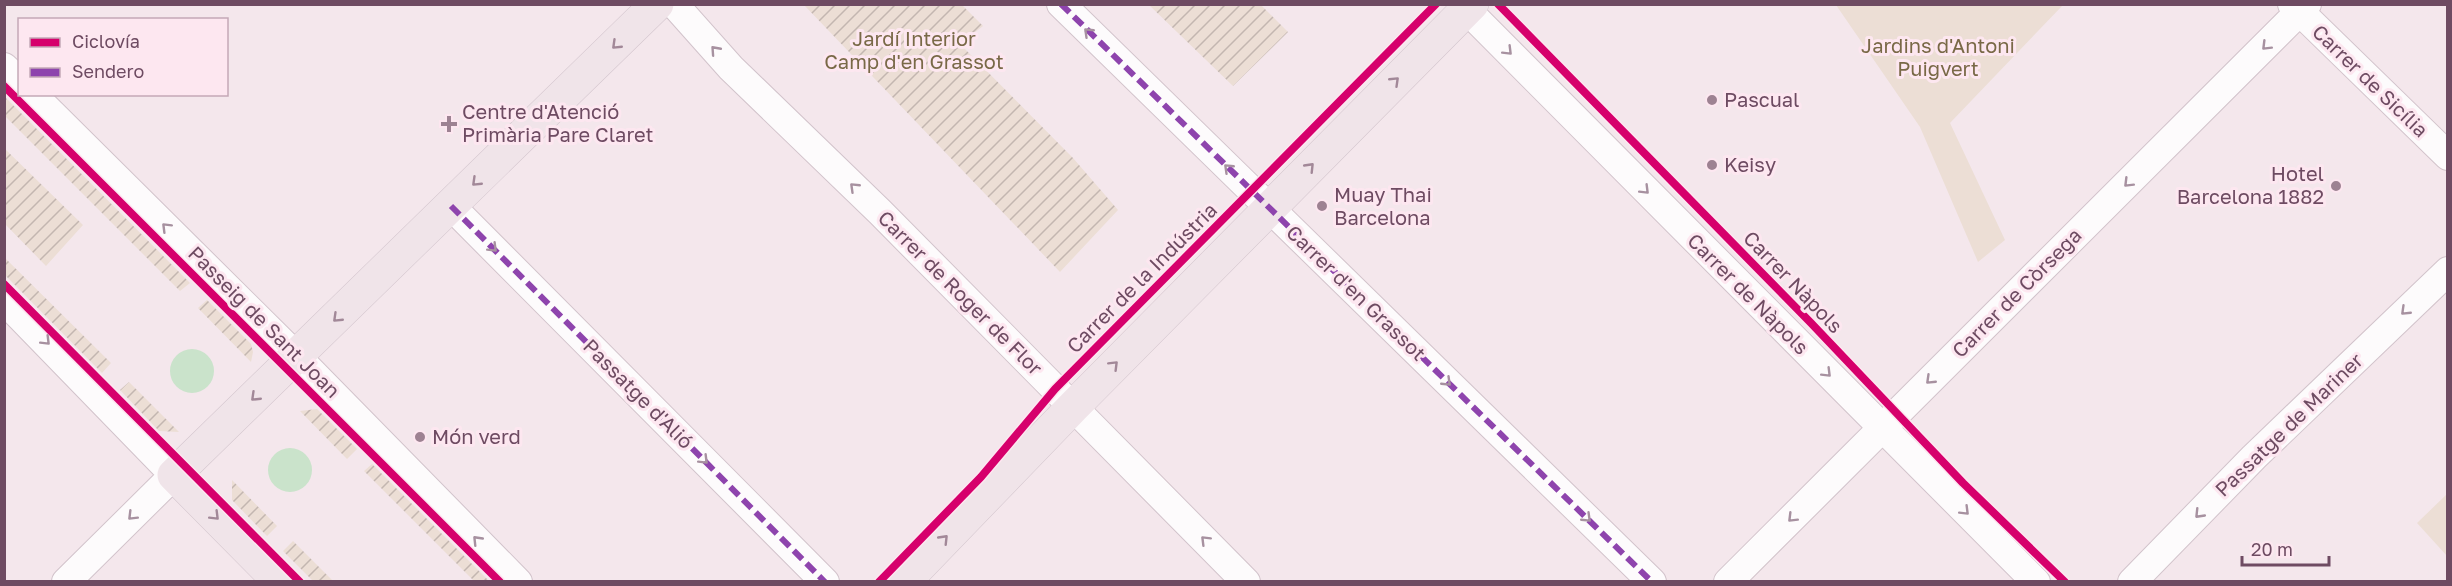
<svg xmlns="http://www.w3.org/2000/svg" width="2452" height="586" font-family="'Golos Text',sans-serif">
<style>
.green{fill:#ecded5}
.garden{fill:url(#garden-furrows)}
.water{fill:#cae3cb}
.lines{fill:none;stroke-linecap:round;stroke-linejoin:round}
.minor-casing{stroke:#d2c3cb;stroke-width:30}
.major-casing{stroke:#d3c5cd;stroke-width:34}
.minor{stroke:#fdfbfc;stroke-width:28}
.major{stroke:#f0e4e9;stroke-width:33}
.quiet{stroke:#8e44ad;stroke-width:6;stroke-dasharray:12 6;stroke-linecap:butt}
.cycleway-casing{stroke:#fde7f0;stroke-width:11}
.cycleway{stroke:#d6006c;stroke-width:8}
.oneway{stroke:#a791a0}
.oneway2{stroke:#a28898}
.poi-dot{fill:#9d8292;stroke:#fde7f0;stroke-width:2}
.labels{text-anchor:middle;stroke-width:6;stroke-linejoin:round;paint-order:stroke}
.park-label{font-size:20px;fill:#796947;stroke:#fde7f0}
.street-label{font-size:20px;fill:#6e4b62;stroke:#fde7f0}
.poi-label{font-size:20px;fill:#6e4b62;stroke:#fde7f0;text-anchor:start}
</style>
<defs>
<pattern id="garden-furrows" width="10" height="10" patternUnits="userSpaceOnUse" patternTransform="scale(1.5)"><rect width="10" height="10" fill="#ecded5"/><path d="M-1 1l2-2M0 10L10 0M9 11l2-2" fill="none" stroke="#c3b6b0"/></pattern>
</defs>
<rect width="100%" height="100%" fill="#f4e7ec"/>
<path class="green" d="M 1836,5 L 2063,5 L 1950,123 L 2005,240 L 1978,262 L 1920,127 Z
M 2447,494 L 2447,556 L 2417,523 Z"/>
<path class="garden" d="M 804,5 L 962,5 L 983,26 L 960,44 L 1073,158 L 1118,210 L 1060,272 Z
M 1149,5 L 1261,5 L 1288,32 L 1233,86 Z
M 4,97 L 5,97 L 190,283 L 180,291 L 5,116 Z
M 4,148 L 83,225 L 46,266 L 5,224 Z
M 4,257 L 111,363 L 102,373 L 5,275 Z
M 207,300 L 251,344 L 253,352 L 251,362 L 198,308 Z
M 129,382 L 179,432 L 159,431 L 120,390 Z
M 317,409 L 357,449 L 347,459 L 300,411 Z
M 372,464 L 489,581 L 474,581 L 364,471 Z
M 232,480 L 277,526 L 267,536 L 232,500 Z
M 293,541 L 333,581 L 313,581 L 283,551 Z"/>
<path class="water" d="M170 371a22 22 0 1 1 44 0a22 22 0 1 1-44 0Z
M268 470a22 22 0 1 1 44 0a22 22 0 1 1-44 0Z"/>
<g class="lines">
<g class="minor-casing">
<path id="minor" d="M 674,4 L 731,68 L 880,212 L 1246,582
M 1061,4 L 1652,582
M 1461,4 L 2036,582
M 2292,4 L 2448,156
M 4,67 L 20,82
M 32,94 L 297,357 L 518,582
M 451,206 L 825,582
M 4,300 L 174,475 L 66,582
M 1728,582 L 2307,4
M 2132,582 L 2254,457 L 2448,271"/>
</g>
<g class="major-casing">
<path id="major" d="M 280,582 L 174,475 L 657,4
M 904,582 L 1073,407 L 1472,4"/>
</g>
<use href="#minor" class="minor"/>
<use href="#major" class="major"/>
<path class="quiet" d="M 1061,4 L 1652,582
M 451,206 L 825,582"/>
<g class="cycleway-casing">
<path id="cycleway" d="M 1498,4 L 1811,323 L 1963,483 L 2065,582
M 4,86 L 500,582
M 4,284 L 300,582
M 879,582 L 981,477 L 1055,389 L 1436,4"/>
</g>
<use href="#cycleway" class="cycleway"/>
</g>
<defs><path id="oneway-chevron" d="M-2-3.5L2.5 0L-2 3.5" fill="none" stroke-width="1.6" stroke-linecap="round" stroke-linejoin="round" transform="scale(1.5)"/></defs>
<g class="oneway">
<use href="#oneway-chevron" transform="translate(1088 32) rotate(-136)"/>
<use href="#oneway-chevron" transform="translate(2266 46) rotate(135)"/>
<use href="#oneway-chevron" transform="translate(715 50) rotate(-132)"/>
<use href="#oneway-chevron" transform="translate(1508 51) rotate(45)"/>
<use href="#oneway-chevron" transform="translate(1228 168) rotate(-136)"/>
<use href="#oneway-chevron" transform="translate(2128 183) rotate(135)"/>
<use href="#oneway-chevron" transform="translate(854 187) rotate(-136)"/>
<use href="#oneway-chevron" transform="translate(1645 190) rotate(45)"/>
<use href="#oneway-chevron" transform="translate(166 227) rotate(-135)"/>
<use href="#oneway-chevron" transform="translate(493 248) rotate(45)"/>
<use href="#oneway-chevron" transform="translate(2405 311) rotate(136)"/>
<use href="#oneway-chevron" transform="translate(46 341) rotate(45)"/>
<use href="#oneway-chevron" transform="translate(1827 373) rotate(45)"/>
<use href="#oneway-chevron" transform="translate(1930 380) rotate(136)"/>
<use href="#oneway-chevron" transform="translate(1447 382) rotate(44)"/>
<use href="#oneway-chevron" transform="translate(704 460) rotate(45)"/>
<use href="#oneway-chevron" transform="translate(1965 511) rotate(45)"/>
<use href="#oneway-chevron" transform="translate(2199 514) rotate(134)"/>
<use href="#oneway-chevron" transform="translate(132 516) rotate(135)"/>
<use href="#oneway-chevron" transform="translate(1587 518) rotate(44)"/>
<use href="#oneway-chevron" transform="translate(1792 518) rotate(135)"/>
<use href="#oneway-chevron" transform="translate(477 540) rotate(-134)"/>
<use href="#oneway-chevron" transform="translate(1205 540) rotate(-135)"/>
</g>
<g class="oneway2">
<use href="#oneway-chevron" transform="translate(616 45) rotate(136)"/>
<use href="#oneway-chevron" transform="translate(1395 81) rotate(-44)"/>
<use href="#oneway-chevron" transform="translate(1310 167) rotate(-46)"/>
<use href="#oneway-chevron" transform="translate(476 182) rotate(136)"/>
<use href="#oneway-chevron" transform="translate(337 318) rotate(136)"/>
<use href="#oneway-chevron" transform="translate(1114 365) rotate(-45)"/>
<use href="#oneway-chevron" transform="translate(255 397) rotate(136)"/>
<use href="#oneway-chevron" transform="translate(215 516) rotate(45)"/>
<use href="#oneway-chevron" transform="translate(944 539) rotate(-46)"/>
</g>
<g class="poi-dot">
<circle cx="1712" cy="100" r="6"/>
<path d="M446 115h6v6h6v6h-6v6h-6v-6h-6v-6h6z"/>
<circle cx="1712" cy="165" r="6"/>
<circle cx="2336" cy="186" r="6"/>
<circle cx="1322" cy="206" r="6"/>
<circle cx="420" cy="437" r="6"/>
</g>
<g class="labels">
<g class="park-label">
<text x="914" y="46">Jardí Interior<tspan x="914" dy="23">Camp d'en Grassot</tspan></text>
<text x="1938" y="53">Jardins d'Antoni<tspan x="1938" dy="23">Puigvert</tspan></text>
</g>
<g class="street-label">
<text transform="translate(2370 81) rotate(44)" y="7">Carrer de Sicília</text>
<text transform="translate(1142 278) rotate(-45)" y="7">Carrer de la Indústria</text>
<text transform="translate(1793 282) rotate(46)" y="7">Carrer Nàpols</text>
<text transform="translate(960 293) rotate(45)" y="7">Carrer de Roger de Flor</text>
<text transform="translate(1356 293) rotate(44)" y="7">Carrer d'en Grassot</text>
<text transform="translate(2017 293) rotate(-45)" y="7">Carrer de Còrsega</text>
<text transform="translate(1748 294) rotate(45)" y="7">Carrer de Nàpols</text>
<text transform="translate(264 322) rotate(45)" y="7">Passeig de Sant Joan</text>
<text transform="translate(638 394) rotate(45)" y="7">Passatge d'Alió</text>
<text transform="translate(2289 425) rotate(-44)" y="7">Passatge de Mariner</text>
</g>
<g class="poi-label">
<text x="1724" y="107">Pascual</text>
<text x="462" y="119">Centre d'Atenció<tspan x="462" dy="23">Primària Pare Claret</tspan></text>
<text x="1724" y="172">Keisy</text>
<text x="2324" y="181" text-anchor="end">Hotel<tspan x="2324" dy="23">Barcelona 1882</tspan></text>
<text x="1334" y="202">Muay Thai<tspan x="1334" dy="23">Barcelona</tspan></text>
<text x="432" y="444">Món verd</text>
</g>
</g>
<rect width="2452" height="586" fill="none" stroke="#6e4b62" stroke-width="12"/>
<rect x="18" y="18" width="210" height="78" fill="#fde7f0" stroke="#c4a9b7" stroke-width="1.5"/>
<rect x="30" y="38" width="30" height="9" fill="#d6006c" stroke="#c4a9b7" stroke-width="1.5"/>
<text x="72" y="48" font-size="18" fill="#6e4b62">Ciclovía</text>
<rect x="30" y="68" width="30" height="9" fill="#8e44ad" stroke="#c4a9b7" stroke-width="1.5"/>
<text x="72" y="78" font-size="18" fill="#6e4b62">Sendero</text>
<path d="M2242 556v9h87v-9" fill="none" stroke="#6e4b62" stroke-width="3"/>
<text x="2251" y="556" font-size="18" fill="#6e4b62" stroke="#fde7f0" stroke-width="4.5" paint-order="stroke">20 m</text>
</svg>
